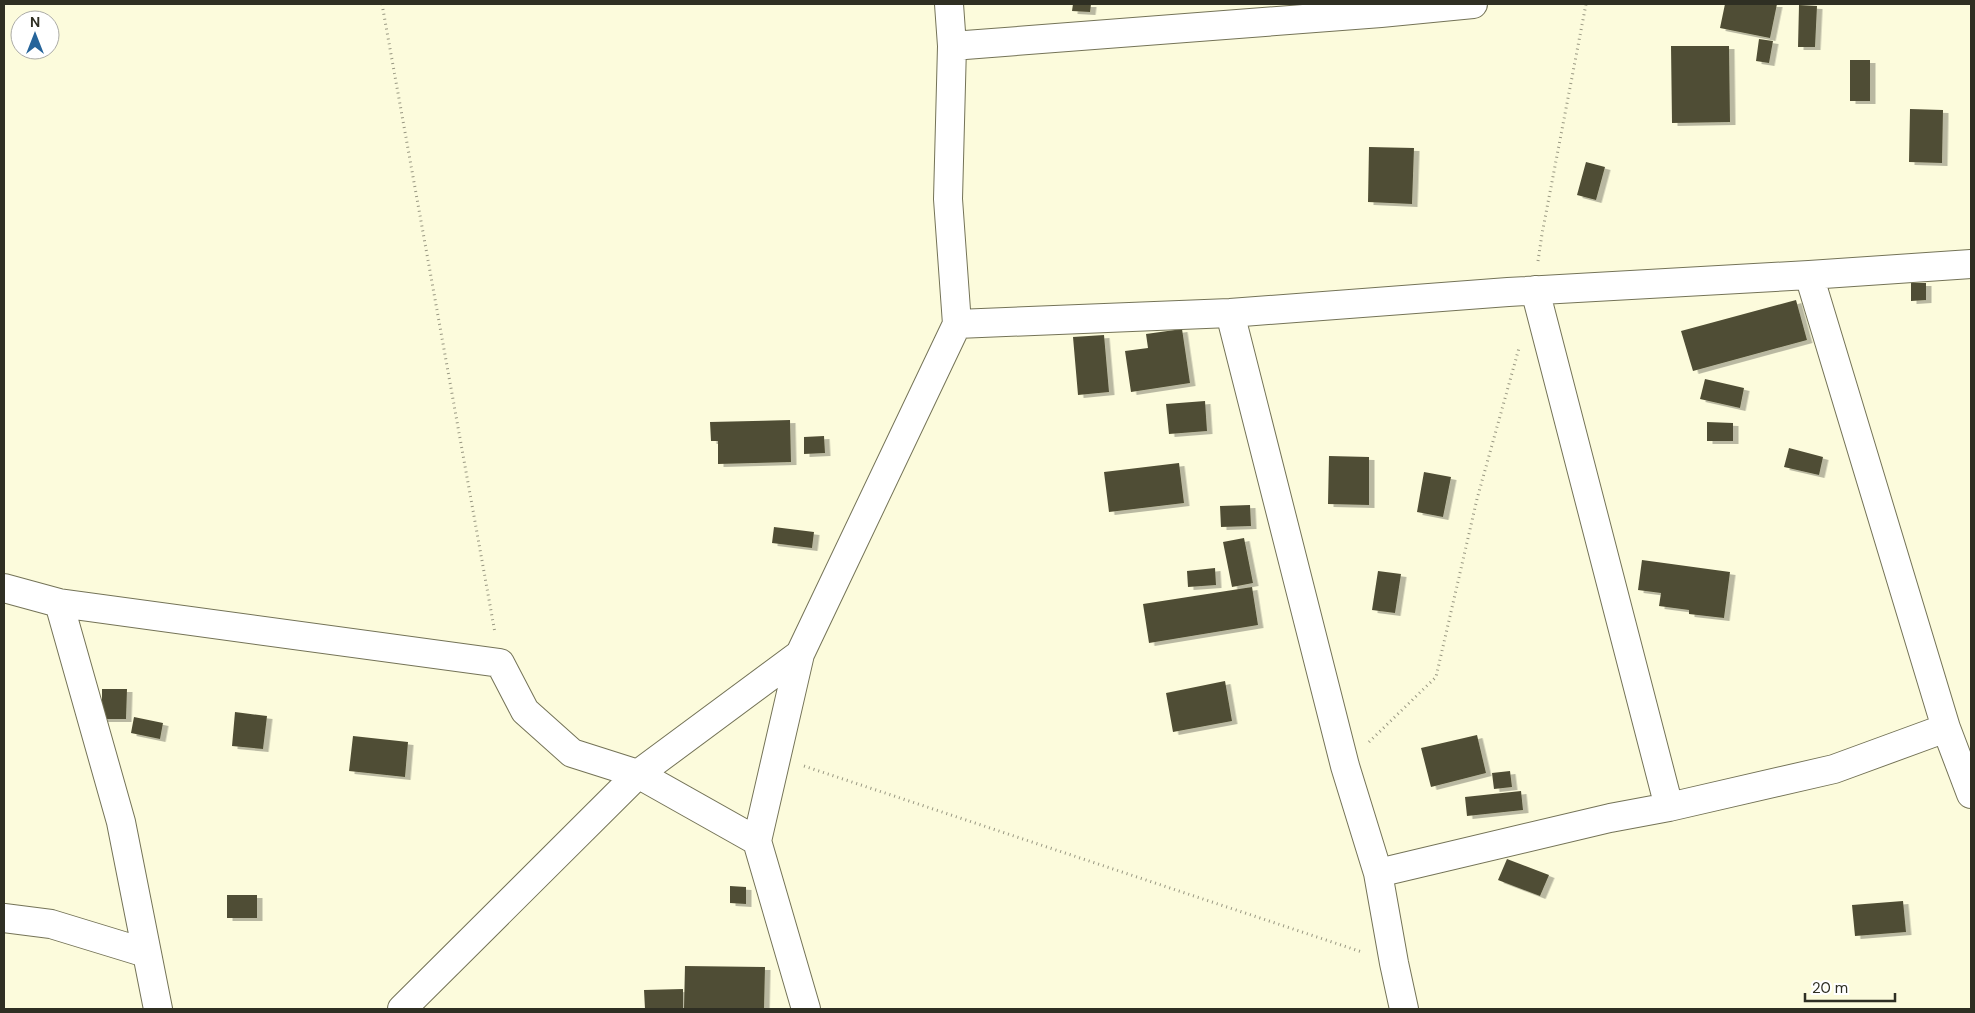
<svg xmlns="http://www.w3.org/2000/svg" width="1975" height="1013" font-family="'DM Sans',sans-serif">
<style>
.building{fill:#504e34;filter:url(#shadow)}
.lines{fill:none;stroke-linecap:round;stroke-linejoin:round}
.minor-casing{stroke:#747357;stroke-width:30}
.path{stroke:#999882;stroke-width:3;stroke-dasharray:1 4;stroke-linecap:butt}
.minor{stroke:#fff;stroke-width:28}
</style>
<defs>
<filter id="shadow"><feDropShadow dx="5.5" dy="3" stdDeviation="0" flood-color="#0004"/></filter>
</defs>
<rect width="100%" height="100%" fill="#fcfbdc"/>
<path class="building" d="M 1073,4 L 1091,4 L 1090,12 L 1072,11 Z
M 1725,4 L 1777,4 L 1770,38 L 1720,28 Z
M 1799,5 L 1817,6 L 1815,47 L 1798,47 Z
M 1759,39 L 1773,41 L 1769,63 L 1756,61 Z
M 1671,46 L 1729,46 L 1730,122 L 1672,123 Z
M 1850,60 L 1870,60 L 1870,101 L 1850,101 Z
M 1910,109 L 1943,110 L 1942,163 L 1909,162 Z
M 1369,147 L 1414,148 L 1412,204 L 1368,202 Z
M 1586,162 L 1605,167 L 1596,200 L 1577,195 Z
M 1911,283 L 1926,283 L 1926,300 L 1911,301 Z
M 1796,300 L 1807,340 L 1693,371 L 1681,331 Z
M 1182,329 L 1190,383 L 1131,392 L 1125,351 L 1148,348 L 1146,334 Z
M 1104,335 L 1109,392 L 1078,395 L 1073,337 Z
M 1705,379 L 1744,388 L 1740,408 L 1700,399 Z
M 1205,401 L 1207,431 L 1169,434 L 1166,404 Z
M 790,420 L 791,462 L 718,464 L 718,441 L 711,441 L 710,422 Z
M 1707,422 L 1733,423 L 1733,441 L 1707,441 Z
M 824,436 L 825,453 L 804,454 L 804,437 Z
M 1789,448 L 1823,457 L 1819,475 L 1784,467 Z
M 1329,456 L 1369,457 L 1369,505 L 1328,504 Z
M 1179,463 L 1184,503 L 1109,512 L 1104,472 Z
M 1424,472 L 1451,477 L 1443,517 L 1417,512 Z
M 1250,505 L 1251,526 L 1221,527 L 1220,506 Z
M 774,527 L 814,532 L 812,548 L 772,543 Z
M 1244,538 L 1253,583 L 1232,587 L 1223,542 Z
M 1642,560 L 1730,572 L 1724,618 L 1689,614 L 1689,610 L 1659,606 L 1661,593 L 1638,590 Z
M 1215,568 L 1216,585 L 1188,587 L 1187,571 Z
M 1378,571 L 1401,574 L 1395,613 L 1372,610 Z
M 1252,587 L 1258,625 L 1149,643 L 1143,604 Z
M 1225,681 L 1232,721 L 1173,732 L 1166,693 Z
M 102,689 L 127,689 L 126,719 L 102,719 Z
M 235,712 L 267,716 L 263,749 L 232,746 Z
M 134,717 L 163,723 L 160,739 L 131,733 Z
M 1477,735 L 1486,773 L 1431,787 L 1421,748 Z
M 353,736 L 408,742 L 405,777 L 349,771 Z
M 1510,771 L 1512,787 L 1494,789 L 1492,773 Z
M 1521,791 L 1523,810 L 1467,816 L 1465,797 Z
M 1507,859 L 1549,875 L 1540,896 L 1498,880 Z
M 730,886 L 746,887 L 746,904 L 730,903 Z
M 227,895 L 257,895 L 257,918 L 227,918 Z
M 1903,901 L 1906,932 L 1855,936 L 1852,905 Z
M 685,966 L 765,967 L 764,1009 L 684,1009 Z
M 683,989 L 683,1009 L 645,1009 L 644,990 Z"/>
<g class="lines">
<g class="minor-casing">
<path id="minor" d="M 949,4 L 952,46 L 948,199 L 957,324
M 952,46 L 1381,13 L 1473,4
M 1809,275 L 1946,728 L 1971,794
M 1535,290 L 1669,807
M 1230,313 L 1345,766 L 1378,873 L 1394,963 L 1404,1009
M 4,588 L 59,603 L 500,663 L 525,711 L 572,753 L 638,774 L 757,841
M 59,603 L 121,822 L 158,1009
M 1378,873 L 1610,818 L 1669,807 L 1834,769 L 1946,728
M 4,918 L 51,924 L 146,953
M 402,1009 L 638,774 L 800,654
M 806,1009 L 757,841 L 800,654 L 957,324 L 1230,313 L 1508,292 L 1809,275 L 1971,264"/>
</g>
<path class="path" d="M 382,4 L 495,633
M 1538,261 L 1542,234 L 1586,4
M 1369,742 L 1436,677 L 1477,499 L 1519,348
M 804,766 L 1362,952"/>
<use href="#minor" class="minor"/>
</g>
<rect width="1975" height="1013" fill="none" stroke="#2f2f23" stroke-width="10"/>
<g transform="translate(35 35)"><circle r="24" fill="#ffffff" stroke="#acaca7"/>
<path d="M0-4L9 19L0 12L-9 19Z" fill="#25649a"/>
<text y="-8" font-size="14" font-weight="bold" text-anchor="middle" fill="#2f2f23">N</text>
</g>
<path d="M1805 993v8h90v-8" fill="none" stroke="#2f2f23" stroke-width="2.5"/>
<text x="1812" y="993" font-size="15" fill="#2f2f23" stroke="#ffffff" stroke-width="4" paint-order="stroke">20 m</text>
</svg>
